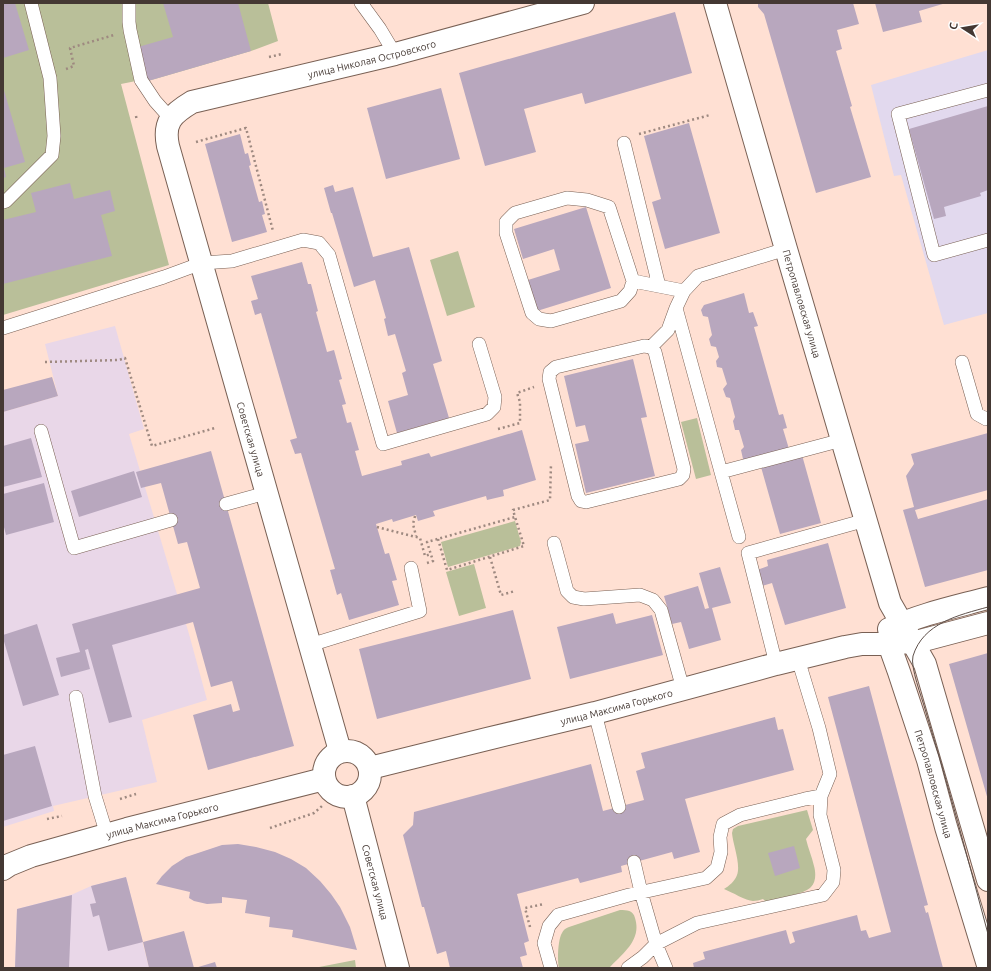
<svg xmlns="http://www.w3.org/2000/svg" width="991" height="971" font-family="Ubuntu,sans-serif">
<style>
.education{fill:#e9d7e8}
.medical{fill:#e2d9ee}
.green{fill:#b9bf99}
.building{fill:#b8a7be}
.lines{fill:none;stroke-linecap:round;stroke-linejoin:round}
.lane-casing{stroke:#796054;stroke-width:14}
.street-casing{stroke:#796054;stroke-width:24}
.path{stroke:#9e8980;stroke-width:2.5;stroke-dasharray:2 3;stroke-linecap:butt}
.lane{stroke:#fff;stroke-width:13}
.street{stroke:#fff;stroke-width:22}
.tram{stroke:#5f514b;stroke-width:1}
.labels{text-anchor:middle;stroke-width:4;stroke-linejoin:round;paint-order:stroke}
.street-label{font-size:10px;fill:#443833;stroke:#fff}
</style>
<rect width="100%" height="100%" fill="#ffe0d3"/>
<path class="education" d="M 115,326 L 144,429 L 129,434 L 189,634 L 207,700 L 142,720 L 157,782 L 53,806 L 54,811 L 3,827 L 3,412 L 58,396 L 45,344 Z
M 126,877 L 149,968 L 15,968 L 17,909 L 71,895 L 91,886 Z"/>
<path class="medical" d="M 988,50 L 988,313 L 944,325 L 901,175 L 894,176 L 871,85 Z"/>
<path class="green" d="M 3,3 L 268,3 L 278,41 L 251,51 L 148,81 L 141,80 L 121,84 L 169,265 L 3,315 Z
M 458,251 L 475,307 L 447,316 L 430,260 Z
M 697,418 L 711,475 L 696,479 L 681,422 Z
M 515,521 L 521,542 L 520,546 L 448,567 L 441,542 Z
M 474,564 L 486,608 L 459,616 L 446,572 Z
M 807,810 L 813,830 L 806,839 C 808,848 812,857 814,866 C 816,873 816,882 811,887 C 805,894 776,899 766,902 L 763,899 C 760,900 756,901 753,901 C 746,901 732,892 724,889 C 729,886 735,881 737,875 C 741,864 733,845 732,833 L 733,829 L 738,826 Z
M 620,910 C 627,910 633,910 635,918 C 642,940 623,953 609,968 L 559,968 C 557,961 558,939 562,933 C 563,930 566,928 569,927 Z
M 355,960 L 356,968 L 314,968 Z"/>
<path class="building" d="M 3,3 L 15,3 L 29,50 L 3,58 Z
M 163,3 L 238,3 L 251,51 L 148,81 L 138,47 L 173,37 Z
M 758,3 L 853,3 L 859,24 L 837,30 L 842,49 L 836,51 L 852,106 L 850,107 L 871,177 L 816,193 L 764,14 L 758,7 Z
M 875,3 L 946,3 L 919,11 L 922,22 L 883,32 Z
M 675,12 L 692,73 L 585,104 L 582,93 L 524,109 L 536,152 L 485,166 L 459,73 Z
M 3,87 L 25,162 L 4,168 L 6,177 L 3,178 Z
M 441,88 L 460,159 L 386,179 L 367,108 Z
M 988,106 L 988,190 L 980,193 L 981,196 L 944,207 L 946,216 L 934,219 L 909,129 Z
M 689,123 L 720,233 L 665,249 L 652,202 L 661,199 L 644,136 Z
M 240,134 L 245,154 L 248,153 L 251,165 L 249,166 L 259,202 L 262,201 L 265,214 L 262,215 L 267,232 L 232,242 L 205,144 Z
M 70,183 L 74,199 L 110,190 L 115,211 L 101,215 L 112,256 L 3,284 L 3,220 L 36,212 L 31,193 Z
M 333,185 L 335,192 L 353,187 L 373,257 L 409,247 L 442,361 L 433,364 L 449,418 L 397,433 L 388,401 L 408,395 L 402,373 L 406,371 L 395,334 L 388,336 L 384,319 L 386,318 L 375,280 L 354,287 L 332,213 L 331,213 L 324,188 Z
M 586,207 L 611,288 L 537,311 L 528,280 L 560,270 L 554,249 L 523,259 L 514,229 Z
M 302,262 L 308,284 L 311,284 L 318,311 L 316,312 L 327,352 L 334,350 L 342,379 L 339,380 L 346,404 L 342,405 L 347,423 L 351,422 L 359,450 L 355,451 L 362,476 L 402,465 L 401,461 L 429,453 L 431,457 L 522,430 L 536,480 L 503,490 L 504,496 L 487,500 L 486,496 L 433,511 L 435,516 L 418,521 L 416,515 L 393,522 L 392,519 L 376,524 L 385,554 L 389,553 L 397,580 L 392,581 L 399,605 L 349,620 L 341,593 L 337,595 L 330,570 L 335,569 L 301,453 L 295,454 L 290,440 L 297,438 L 261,313 L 255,315 L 251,301 L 258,299 L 251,276 Z
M 744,293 L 749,313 L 753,312 L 758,326 L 754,327 L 779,415 L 783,414 L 787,428 L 783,429 L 789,449 L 748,460 L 743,459 L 741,450 L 744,447 L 739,430 L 735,430 L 733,421 L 735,417 L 730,398 L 726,397 L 723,389 L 727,384 L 722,368 L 717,367 L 716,361 L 719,357 L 716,347 L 711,346 L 709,339 L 712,335 L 708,317 L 703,316 L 701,310 L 704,305 Z
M 633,359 L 647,417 L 641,418 L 655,476 L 586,493 L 575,444 L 589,441 L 585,425 L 576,427 L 564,376 Z
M 52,377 L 58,396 L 3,412 L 3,390 Z
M 988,433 L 988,490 L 915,510 L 918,519 L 988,499 L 988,570 L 925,587 L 903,510 L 914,507 L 906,476 L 914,464 L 911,454 Z
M 31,438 L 42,477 L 3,487 L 3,446 Z
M 211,451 L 294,746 L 208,770 L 193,715 L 231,704 L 233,712 L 240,710 L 232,681 L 211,687 L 193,622 L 112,645 L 132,717 L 109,723 L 88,649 L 85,650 L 90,669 L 61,677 L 56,658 L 80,652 L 72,624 L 200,588 L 187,542 L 178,544 L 161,483 L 141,488 L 136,472 Z
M 802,455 L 821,523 L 780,534 L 761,467 Z
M 134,471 L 142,497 L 79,517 L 71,491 Z
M 44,483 L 54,522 L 6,535 L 3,523 L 3,494 Z
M 828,543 L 846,608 L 785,625 L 772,583 L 762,586 L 757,570 L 768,566 L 767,560 Z
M 720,567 L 731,603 L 712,608 L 721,640 L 689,649 L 681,622 L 672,624 L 664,596 L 698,586 L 705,609 L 709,608 L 699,573 Z
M 513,610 L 531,679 L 377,719 L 359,649 Z
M 613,613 L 616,624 L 652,615 L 663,655 L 570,679 L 557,627 Z
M 37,624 L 59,695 L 23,706 L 3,638 L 3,635 Z
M 988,653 L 988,800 L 949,664 Z
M 869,686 L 928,905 L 924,906 L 926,913 L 928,912 L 943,968 L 694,968 L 693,963 L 705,959 L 703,952 L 786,930 L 790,944 L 795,942 L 792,932 L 857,915 L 861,931 L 866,930 L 869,938 L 891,932 L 828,697 Z
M 775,717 L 778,730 L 783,729 L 794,770 L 685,799 L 700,852 L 674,859 L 672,852 L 621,866 L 622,872 L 580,883 L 578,878 L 517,894 L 529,941 L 524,943 L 527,955 L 520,957 L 523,968 L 450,968 L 446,951 L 437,954 L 424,907 L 422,907 L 403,835 L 413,825 L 414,812 L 591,764 L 603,811 L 644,800 L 636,771 L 645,768 L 641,753 Z
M 35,746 L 52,806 L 3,821 L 3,755 Z
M 238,844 L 256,847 L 275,852 L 291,859 L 306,868 L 320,881 L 331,894 L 340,907 L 350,927 L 357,950 L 292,937 L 293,930 L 269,927 L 270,917 L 245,913 L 247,900 L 222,897 L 222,903 L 207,904 L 194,901 L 189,898 L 190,892 L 156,884 L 162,876 L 172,866 L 186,857 L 222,845 Z
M 794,846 L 800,868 L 775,876 L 768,853 Z
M 126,877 L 143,942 L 108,951 L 99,915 L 93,917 L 90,904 L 96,903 L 91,886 Z
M 72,895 L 69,968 L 15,968 L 17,909 Z
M 184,931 L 194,968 L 149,968 L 143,942 Z
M 215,962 L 217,968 L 195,968 Z"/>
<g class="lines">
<g class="lane-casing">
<path id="lane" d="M 129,3 L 129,22 L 130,30 L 141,80 L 155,101 L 171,119
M 361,3 L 380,29 L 395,54
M 988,90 L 898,114 L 934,255 L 988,240
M 624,143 L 659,286
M 3,202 L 6,201 L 52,155 L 54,136 L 50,78 L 31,3
M 786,249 L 698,276 L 684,291 L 676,308 L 721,472 L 842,440
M 633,281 L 630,291 L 621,301 L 551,321 L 539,319 L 532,313 L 506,233 L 506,222 L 515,213 L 567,198 L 587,200 L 609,207 L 633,281 L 684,291
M 3,328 L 164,277 L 202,263 L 232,261 L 303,240 L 319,243 L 329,255 L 383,444 L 487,414 L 494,407 L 495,397 L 479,344
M 651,347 L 655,352 L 684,469 L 683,475 L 679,479 L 586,502 L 581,501 L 578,496 L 549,379 L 550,372 L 556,367 L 644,346 L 651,347 L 668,330 L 676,308
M 962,362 L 977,414 L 986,419 L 988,418
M 41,431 L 74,548 L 171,520
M 721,472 L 739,537
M 226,504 L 266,493
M 554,543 L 567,591 L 573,597 L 584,599 L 640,595 L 653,600 L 661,610 L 683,689
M 310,645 L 420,611 L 411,568
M 776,664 L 748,553 L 866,520
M 76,697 L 95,796 L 107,835
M 595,713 L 619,807
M 551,968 L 544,943 L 549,926 L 558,915 L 629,895 L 706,878 L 717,868 L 721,852 L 720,837 L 723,824 L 740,815 L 805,799 L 821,796
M 628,968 L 643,957 L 656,944 L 641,892 L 634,862
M 666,968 L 656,944 L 697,923 L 823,895 L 833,882 L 834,870 L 820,815 L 821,796 L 830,774 L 819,728 L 798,659"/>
</g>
<g class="street-casing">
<g id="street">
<path id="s1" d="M 715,3 L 786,249 L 890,603 L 925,664 L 988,880"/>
<path d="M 889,629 C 921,614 955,607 988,598"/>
<path id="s2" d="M 890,630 L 889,644 L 899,672 L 928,760 L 946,827 L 988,965"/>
<circle cx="347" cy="774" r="23"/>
<path id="s3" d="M 340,751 L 168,146 C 163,122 172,114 192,102 L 395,54 L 583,3"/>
<path id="s4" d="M 370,768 L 487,739 L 595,713 L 776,664 L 845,647 L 862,644 L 889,644 L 920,641 L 988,623"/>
<path id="s5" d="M 353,796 L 398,968"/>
<path id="s6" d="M 3,869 L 9,865 L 31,856 L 127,829 L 324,779"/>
</g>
</g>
<path class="path" d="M 269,57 L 282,54
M 66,69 L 74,66 L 70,48 L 114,35
M 136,116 L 137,121
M 639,134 L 710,115
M 196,142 L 246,128 L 273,231
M 45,362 L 119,360 L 125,358 L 152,446 L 215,428
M 498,429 L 520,423 L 520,402 L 517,393 L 534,387
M 415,516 L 413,524 L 416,536
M 377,527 L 420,538 L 425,556 L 431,554
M 438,539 L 447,570 L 524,546 L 515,517
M 490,557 L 501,595 L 515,591
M 427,563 L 433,561 L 427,542 L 515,517 L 513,510 L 550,500 L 551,464
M 120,799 L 136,794
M 47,819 L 62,816
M 270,828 L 314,813 L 322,806
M 530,927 L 525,908 L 544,904"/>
<use href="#lane" class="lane"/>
<use href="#street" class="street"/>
<path class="tram" d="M 988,607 C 959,615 923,623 913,656 C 910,667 922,698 925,709 C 948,784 968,859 988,934"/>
</g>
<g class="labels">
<g class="street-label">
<text dy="4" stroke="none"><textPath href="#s3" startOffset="869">улица Николая Островского</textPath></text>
<text dy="4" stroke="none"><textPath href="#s1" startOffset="313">Петропавловская улица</textPath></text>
<text transform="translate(251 439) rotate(74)" y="4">Советская улица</text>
<text dy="4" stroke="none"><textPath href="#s4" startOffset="254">улица Максима Горького</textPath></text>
<text dy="4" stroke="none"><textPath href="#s2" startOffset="161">Петропавловская улица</textPath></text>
<text dy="4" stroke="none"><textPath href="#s6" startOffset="167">улица Максима Горького</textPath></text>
<text dy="4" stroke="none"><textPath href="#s5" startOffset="89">Советская улица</textPath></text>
</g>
</g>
<rect width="991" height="971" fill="none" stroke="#443833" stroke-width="8"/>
<g transform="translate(963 28) rotate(282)" stroke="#ffffff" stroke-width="3" paint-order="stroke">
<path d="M0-3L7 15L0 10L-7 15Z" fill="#443833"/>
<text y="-6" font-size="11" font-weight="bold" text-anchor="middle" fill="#443833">С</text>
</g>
</svg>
